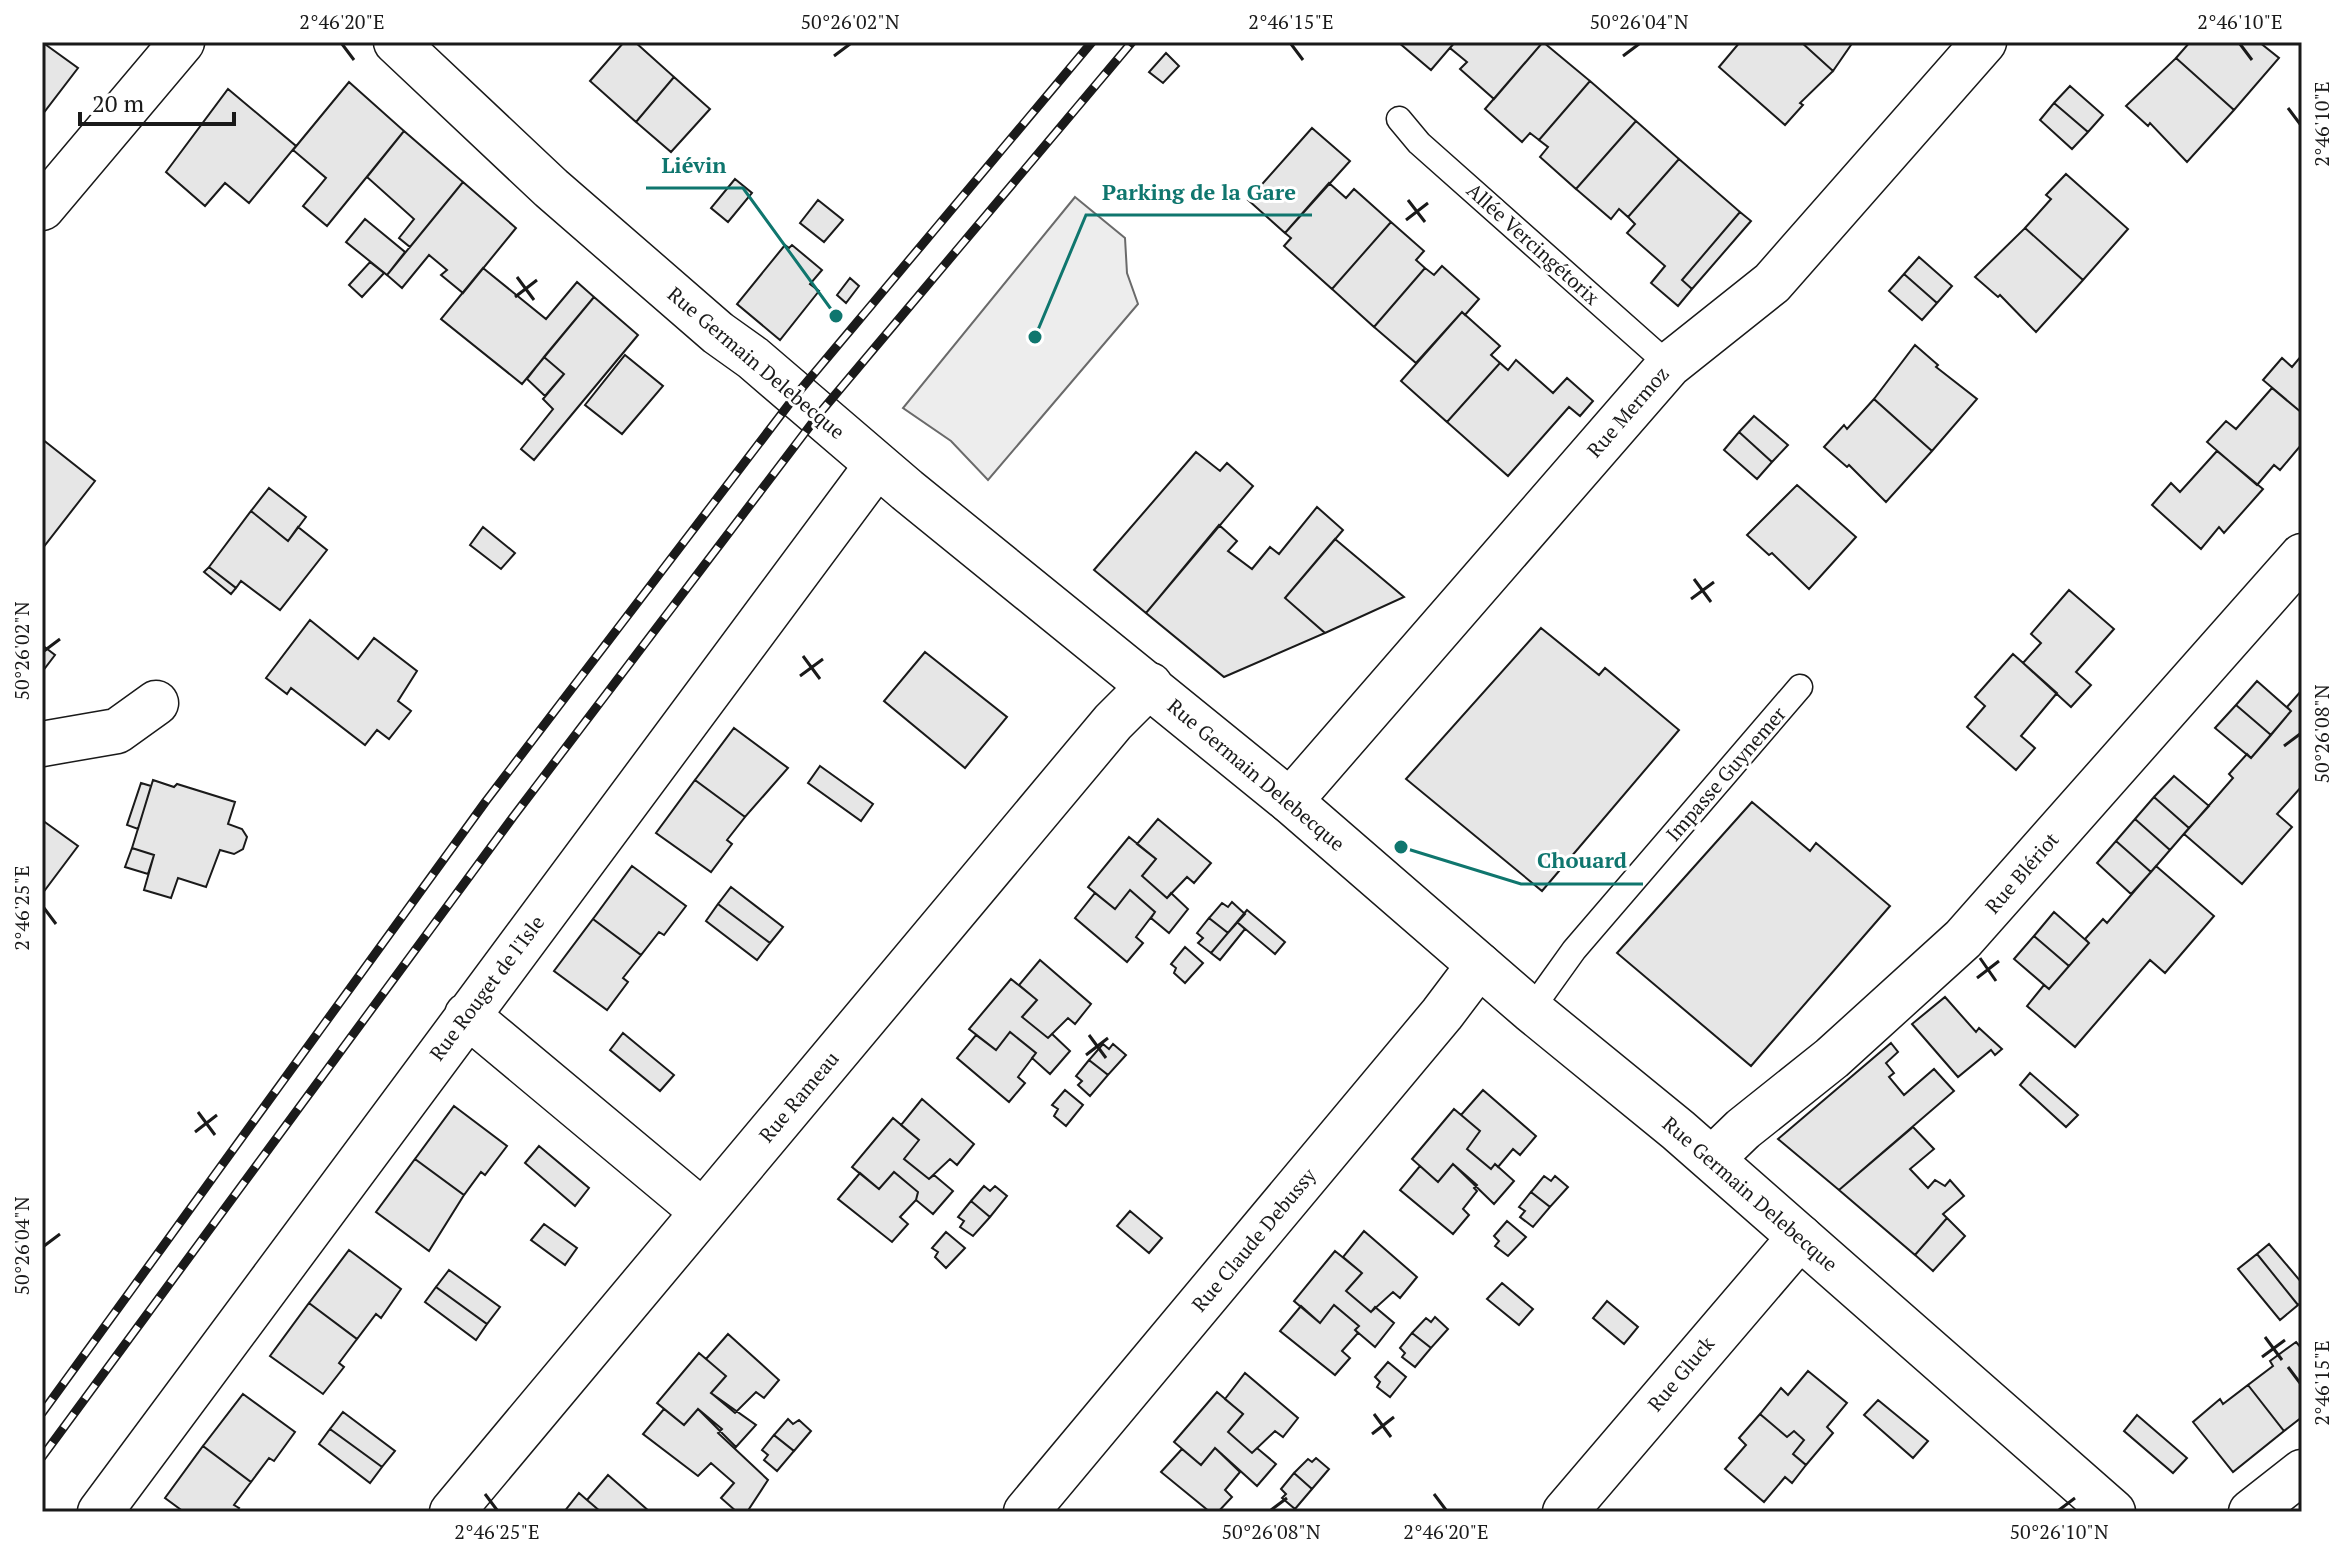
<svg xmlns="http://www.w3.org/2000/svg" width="2344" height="1554" font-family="'PT Serif',serif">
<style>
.parking{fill:#ededed;stroke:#6a6a6a;stroke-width:2}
.building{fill:#e6e6e6;stroke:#1a1a1a;stroke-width:2}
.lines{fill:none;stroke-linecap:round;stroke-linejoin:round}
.service-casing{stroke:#1a1a1a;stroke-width:27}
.minor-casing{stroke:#1a1a1a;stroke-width:47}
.tertiary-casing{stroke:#1a1a1a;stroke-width:47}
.service{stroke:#fff;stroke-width:24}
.minor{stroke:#fff;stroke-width:44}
.tertiary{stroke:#fff;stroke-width:44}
.rail-casing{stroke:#1a1a1a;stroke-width:9}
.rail{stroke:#fff;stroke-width:6;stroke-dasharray:18;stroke-linecap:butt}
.ticks{fill:none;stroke:#1a1a1a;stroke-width:3}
.labels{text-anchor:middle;stroke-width:6;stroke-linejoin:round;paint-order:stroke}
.street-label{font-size:20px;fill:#1a1a1a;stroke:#fff}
.leader{fill:none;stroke:#0f766e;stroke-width:3}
.callout-dot{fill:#0f766e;stroke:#fff;stroke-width:3}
.callout-label{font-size:22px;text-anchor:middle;font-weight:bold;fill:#0f766e;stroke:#fff;stroke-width:6;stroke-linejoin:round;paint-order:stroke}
.neatline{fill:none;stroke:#1a1a1a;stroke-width:3}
.ticks-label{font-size:20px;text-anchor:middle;fill:#1a1a1a}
</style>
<rect width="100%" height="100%" fill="#fff"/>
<path class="parking" d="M 1075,197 L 1125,238 L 1127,273 L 1138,304 L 988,480 L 951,441 L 903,408 Z"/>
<path class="building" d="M 42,42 L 78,68 L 42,115 Z
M 624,42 L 635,42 L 674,77 L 636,122 L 590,81 Z
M 1398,42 L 1455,42 L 1431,70 Z
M 1455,42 L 1543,42 L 1494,99 L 1460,69 L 1467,62 L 1450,48 Z
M 1543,42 L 1590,81 L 1539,140 L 1530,133 L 1522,142 L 1485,109 Z
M 1740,42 L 1801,42 L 1833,71 L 1800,103 L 1803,105 L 1785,125 L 1719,67 Z
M 1801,42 L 1853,42 L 1833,71 Z
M 2190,42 L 2259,42 L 2279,58 L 2234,110 L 2176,58 Z
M 1166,53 L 1179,66 L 1163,83 L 1149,72 Z
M 2176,58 L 2234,110 L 2187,162 L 2150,123 L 2148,126 L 2126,106 Z
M 674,77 L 710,109 L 671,152 L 636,122 Z
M 1590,81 L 1636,121 L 1576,189 L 1540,157 L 1548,147 L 1539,140 Z
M 349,82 L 404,131 L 327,226 L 303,206 L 326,178 L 293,150 Z
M 2070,86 L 2103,115 L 2088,132 L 2054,103 Z
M 228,89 L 296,146 L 249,203 L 225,183 L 205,206 L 166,172 Z
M 2054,103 L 2088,132 L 2072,149 L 2040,120 Z
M 1636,121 L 1679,159 L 1628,217 L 1619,209 L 1611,219 L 1576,189 Z
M 1312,128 L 1350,161 L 1285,233 L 1248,200 Z
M 404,131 L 463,182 L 410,247 L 399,238 L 414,219 L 367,177 Z
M 1679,159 L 1740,212 L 1682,280 L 1692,289 L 1678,306 L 1651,283 L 1665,266 L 1627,233 L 1635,224 L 1628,217 Z
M 2066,174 L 2128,229 L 2083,280 L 2025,228 L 2051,199 L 2046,195 Z
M 735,179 L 752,193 L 728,222 L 711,208 Z
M 463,182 L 516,228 L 463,293 L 441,275 L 447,270 L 429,255 L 402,288 L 387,275 Z
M 1329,183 L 1346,198 L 1354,189 L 1391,222 L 1332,289 L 1284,246 L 1291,238 L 1285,233 Z
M 818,200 L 843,220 L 824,242 L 800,223 Z
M 1740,212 L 1751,221 L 1692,289 L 1682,280 Z
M 365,219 L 405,252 L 387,275 L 346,242 Z
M 1391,222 L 1424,251 L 1416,260 L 1425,268 L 1374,327 L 1332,289 Z
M 2025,228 L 2083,280 L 2036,332 L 2000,295 L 1998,297 L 1975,277 Z
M 785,245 L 789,248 L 792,245 L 822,270 L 810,284 L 819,291 L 780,340 L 737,304 Z
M 1919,257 L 1952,286 L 1937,303 L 1904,274 Z
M 370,262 L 384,273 L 362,297 L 349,285 Z
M 1442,266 L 1479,299 L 1465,315 L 1462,312 L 1416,363 L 1374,327 L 1425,268 L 1434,275 Z
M 483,268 L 546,319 L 577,282 L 594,297 L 522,384 L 441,319 Z
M 1904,274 L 1937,303 L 1922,320 L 1889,291 Z
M 850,278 L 859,286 L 846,303 L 837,295 Z
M 594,297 L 638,335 L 534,460 L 521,449 L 553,409 L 543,399 L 564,374 L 544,357 Z
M 1462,312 L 1500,346 L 1491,355 L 1500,363 L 1447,422 L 1401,381 Z
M 1915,345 L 1938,365 L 1936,367 L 1977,399 L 1932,451 L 1874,399 Z
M 625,355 L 663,386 L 622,434 L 585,405 Z
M 2302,355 L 2302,413 L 2263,380 L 2282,358 L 2292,367 Z
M 544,357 L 564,374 L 545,396 L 527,379 Z
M 1516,360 L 1553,393 L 1567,378 L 1593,401 L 1580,416 L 1569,407 L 1508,476 L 1447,422 L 1500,363 L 1508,370 Z
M 2272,388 L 2302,413 L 2302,444 L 2280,470 L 2274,465 L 2257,485 L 2207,442 L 2226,421 L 2236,429 Z
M 1874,399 L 1932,451 L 1886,502 L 1849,465 L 1847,467 L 1824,447 L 1844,425 L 1847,429 Z
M 1754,416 L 1788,445 L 1772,462 L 1739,432 Z
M 1739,432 L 1772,462 L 1757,479 L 1724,450 Z
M 42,439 L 95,481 L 42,549 Z
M 2217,451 L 2263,489 L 2224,533 L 2219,527 L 2201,549 L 2152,505 L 2171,483 L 2180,492 Z
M 1196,452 L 1220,471 L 1227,463 L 1253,486 L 1146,613 L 1094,570 Z
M 1797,485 L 1856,537 L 1809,589 L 1772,553 L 1769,555 L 1747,535 Z
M 269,488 L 306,517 L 288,541 L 251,511 Z
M 1317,507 L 1343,530 L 1285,598 L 1325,633 L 1224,677 L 1146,613 L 1219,525 L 1237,541 L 1228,551 L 1252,569 L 1270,547 L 1279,554 Z
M 251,511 L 288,541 L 298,527 L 327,550 L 280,610 L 241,581 L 236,588 L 209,567 Z
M 483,527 L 515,553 L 501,569 L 470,545 Z
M 1335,539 L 1404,597 L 1325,633 L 1285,598 Z
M 209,567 L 236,588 L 231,594 L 204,572 Z
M 2069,590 L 2114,629 L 2076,672 L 2091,685 L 2071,707 L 2023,663 L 2041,643 L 2031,634 Z
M 310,620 L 358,659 L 374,638 L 417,671 L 398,701 L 411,711 L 389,739 L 377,730 L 365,745 L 291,688 L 287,694 L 266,678 Z
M 1541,628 L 1599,675 L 1605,668 L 1679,730 L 1542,891 L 1406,779 Z
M 42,645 L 55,655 L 42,672 Z
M 925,652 L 1007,717 L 965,768 L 884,701 Z
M 2013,654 L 2057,693 L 2021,736 L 2035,748 L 2016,770 L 1967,727 L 1985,706 L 1975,697 Z
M 2257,681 L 2291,711 L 2271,735 L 2236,705 Z
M 2302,690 L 2302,786 L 2277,814 L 2292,827 L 2242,884 L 2184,834 L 2233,778 L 2229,774 L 2247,754 L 2251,758 L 2291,711 L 2287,707 Z
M 2236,705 L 2271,735 L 2251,758 L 2215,728 Z
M 734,728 L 788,768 L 745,817 L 695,780 Z
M 820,766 L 873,804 L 861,821 L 808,783 Z
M 2174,776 L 2209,806 L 2189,828 L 2154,797 Z
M 153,780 L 174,787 L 177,784 L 235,802 L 228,824 L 242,829 L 247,837 L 243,849 L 234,854 L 220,850 L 206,887 L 178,878 L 171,898 L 144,890 L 154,855 L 132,848 Z
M 695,780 L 745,817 L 727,840 L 732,844 L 711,872 L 656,833 Z
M 141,783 L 151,786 L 138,829 L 127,825 Z
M 2154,797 L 2189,828 L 2170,850 L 2135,819 Z
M 1752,802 L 1810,851 L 1816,843 L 1890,906 L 1751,1066 L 1617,953 Z
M 1158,819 L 1211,863 L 1194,883 L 1187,877 L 1167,898 L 1142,876 L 1156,859 L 1137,844 Z
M 2135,819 L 2170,850 L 2151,872 L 2116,841 Z
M 42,820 L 78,846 L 42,894 Z
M 1129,837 L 1156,859 L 1142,876 L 1167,898 L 1171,893 L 1188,909 L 1169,933 L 1151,918 L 1155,912 L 1130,890 L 1115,909 L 1088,887 Z
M 2116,841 L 2151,872 L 2131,894 L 2097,863 Z
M 132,848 L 154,855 L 148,874 L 125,867 Z
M 632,866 L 686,906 L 664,935 L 659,932 L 641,955 L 593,919 Z
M 2156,866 L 2214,916 L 2165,973 L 2150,960 L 2075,1047 L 2027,1006 L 2044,985 L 2049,989 L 2089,943 L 2085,939 L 2103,919 L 2107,923 Z
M 731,887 L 783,927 L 770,943 L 718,904 Z
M 1130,890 L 1155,912 L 1136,937 L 1143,943 L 1127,962 L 1075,918 L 1095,893 L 1115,909 Z
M 1232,902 L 1245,914 L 1228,933 L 1209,918 L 1222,903 L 1228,907 Z
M 718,904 L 770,943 L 757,960 L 706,921 Z
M 1247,910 L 1285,942 L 1275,954 L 1237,922 Z
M 2054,912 L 2089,943 L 2069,966 L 2034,936 Z
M 1209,918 L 1228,933 L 1211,953 L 1198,943 L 1203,938 L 1197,933 Z
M 593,919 L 641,955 L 623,978 L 628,982 L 607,1010 L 554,971 Z
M 1237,922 L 1245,929 L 1220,960 L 1211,953 Z
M 2034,936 L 2069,966 L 2049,989 L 2014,959 Z
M 1185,947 L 1203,963 L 1185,983 L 1174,973 L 1176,968 L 1171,964 Z
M 1040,960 L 1091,1004 L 1075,1024 L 1068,1018 L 1048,1038 L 1022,1017 L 1037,1000 L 1019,985 Z
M 1011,979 L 1037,1000 L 1022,1017 L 1048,1038 L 1052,1034 L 1070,1051 L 1050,1074 L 1032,1058 L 1036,1053 L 1010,1032 L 996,1050 L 969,1029 Z
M 1945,997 L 1976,1032 L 1979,1028 L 2002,1049 L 1995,1055 L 1991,1050 L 1958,1077 L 1912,1024 Z
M 1010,1032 L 1036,1053 L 1018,1077 L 1025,1083 L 1009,1102 L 957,1058 L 976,1035 L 996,1050 Z
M 623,1033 L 674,1075 L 660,1091 L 610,1050 Z
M 1891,1043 L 1898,1052 L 1886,1063 L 1894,1073 L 1889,1077 L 1904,1095 L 1934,1069 L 1954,1091 L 1839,1190 L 1778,1139 Z
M 1103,1044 L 1109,1049 L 1113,1044 L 1126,1055 L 1108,1075 L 1089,1060 Z
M 1089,1060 L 1108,1075 L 1090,1096 L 1078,1085 L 1082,1081 L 1076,1076 Z
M 2030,1073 L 2078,1115 L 2066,1127 L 2020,1085 Z
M 1065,1090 L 1083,1105 L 1066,1126 L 1054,1116 L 1058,1109 L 1052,1105 Z
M 1483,1090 L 1536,1136 L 1520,1155 L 1513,1149 L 1498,1167 L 1495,1164 L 1491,1169 L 1467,1149 L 1480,1131 L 1461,1115 Z
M 922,1099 L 974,1144 L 957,1165 L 950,1159 L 929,1179 L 904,1159 L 919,1140 L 901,1125 Z
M 454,1106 L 507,1146 L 485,1175 L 481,1172 L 464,1195 L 415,1159 Z
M 1454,1109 L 1480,1131 L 1467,1149 L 1491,1169 L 1495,1164 L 1514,1181 L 1494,1204 L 1453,1164 L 1438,1182 L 1412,1159 Z
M 893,1118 L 919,1140 L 904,1159 L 929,1179 L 934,1175 L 953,1191 L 933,1214 L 916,1200 L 918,1192 L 894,1172 L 879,1189 L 852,1167 Z
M 1913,1127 L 1934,1149 L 1910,1169 L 1928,1188 L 1935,1180 L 1945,1186 L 1950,1180 L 1964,1196 L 1943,1214 L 1947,1218 L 1915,1255 L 1839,1190 Z
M 539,1146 L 589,1188 L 575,1206 L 525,1163 Z
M 415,1159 L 464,1195 L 429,1251 L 376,1212 Z
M 1453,1164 L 1477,1185 L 1474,1188 L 1477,1191 L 1463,1209 L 1469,1215 L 1453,1234 L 1400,1190 L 1420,1166 L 1438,1182 Z
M 894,1172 L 918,1192 L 916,1200 L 900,1217 L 908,1224 L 892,1242 L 838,1199 L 860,1173 L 879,1189 Z
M 1544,1176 L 1551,1181 L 1555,1176 L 1568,1187 L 1550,1207 L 1531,1192 Z
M 984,1186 L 990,1191 L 995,1186 L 1007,1196 L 990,1217 L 971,1201 Z
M 1531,1192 L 1550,1207 L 1533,1227 L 1520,1217 L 1525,1211 L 1519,1207 Z
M 971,1201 L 990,1217 L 973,1236 L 960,1227 L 964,1221 L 958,1217 Z
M 1130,1211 L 1162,1238 L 1149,1253 L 1117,1226 Z
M 1947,1218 L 1965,1236 L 1933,1271 L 1915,1255 Z
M 1507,1221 L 1526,1237 L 1508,1256 L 1495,1246 L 1499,1241 L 1494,1236 Z
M 544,1224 L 577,1248 L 565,1265 L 531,1240 Z
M 1364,1231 L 1417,1277 L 1400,1298 L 1393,1292 L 1371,1312 L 1346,1291 L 1362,1273 L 1343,1257 Z
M 946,1232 L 965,1248 L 946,1268 L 935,1257 L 938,1252 L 932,1248 Z
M 2269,1244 L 2302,1283 L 2302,1302 L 2298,1305 L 2257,1254 Z
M 349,1250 L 401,1289 L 381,1318 L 376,1314 L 357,1339 L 309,1303 Z
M 1335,1251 L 1362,1273 L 1346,1291 L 1371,1312 L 1375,1307 L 1394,1323 L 1375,1347 L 1355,1330 L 1359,1326 L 1334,1305 L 1320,1323 L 1294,1301 Z
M 2257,1254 L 2298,1305 L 2280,1320 L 2238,1269 Z
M 449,1270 L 500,1307 L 487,1324 L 436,1287 Z
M 1502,1283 L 1533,1309 L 1519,1325 L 1487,1299 Z
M 436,1287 L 487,1324 L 476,1340 L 425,1302 Z
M 1607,1301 L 1638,1327 L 1624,1344 L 1593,1318 Z
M 309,1303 L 357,1339 L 339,1363 L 344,1367 L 323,1394 L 270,1356 Z
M 1334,1305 L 1359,1326 L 1355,1330 L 1358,1333 L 1342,1351 L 1350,1358 L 1335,1375 L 1280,1331 L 1301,1306 L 1320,1323 Z
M 1435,1317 L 1448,1329 L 1431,1348 L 1412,1333 L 1426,1318 L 1431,1322 Z
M 1412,1333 L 1431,1348 L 1415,1367 L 1402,1357 L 1405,1353 L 1400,1348 Z
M 728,1334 L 779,1380 L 764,1398 L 756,1392 L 735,1413 L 711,1393 L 726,1376 L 706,1359 Z
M 2296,1342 L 2302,1349 L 2302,1417 L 2284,1431 L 2248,1385 L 2273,1366 L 2270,1361 Z
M 699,1353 L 726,1376 L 711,1393 L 756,1425 L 736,1447 L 698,1409 L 684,1425 L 657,1403 Z
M 1388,1362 L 1406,1377 L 1390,1397 L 1377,1387 L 1380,1382 L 1375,1377 Z
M 1808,1371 L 1847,1403 L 1827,1427 L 1833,1433 L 1806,1465 L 1793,1454 L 1804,1440 L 1794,1431 L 1787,1437 L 1760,1414 L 1781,1388 L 1788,1395 Z
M 1245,1373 L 1298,1418 L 1283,1437 L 1275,1431 L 1252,1453 L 1228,1432 L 1243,1414 L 1225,1399 Z
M 2248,1385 L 2284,1431 L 2233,1472 L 2193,1422 L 2220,1399 L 2223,1404 Z
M 1217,1392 L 1243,1414 L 1228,1432 L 1252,1453 L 1257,1448 L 1276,1464 L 1257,1486 L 1215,1448 L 1201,1465 L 1174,1442 Z
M 243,1394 L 295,1432 L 274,1461 L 269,1458 L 251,1482 L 203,1446 Z
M 1878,1400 L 1928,1441 L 1913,1458 L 1864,1415 Z
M 664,1409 L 684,1425 L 698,1409 L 722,1429 L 718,1433 L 768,1480 L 747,1512 L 737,1512 L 721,1498 L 734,1483 L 711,1463 L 698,1476 L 643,1434 Z
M 343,1412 L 395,1451 L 382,1467 L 330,1429 Z
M 1760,1414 L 1787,1437 L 1794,1431 L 1804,1440 L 1793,1454 L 1806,1465 L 1792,1483 L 1785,1477 L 1764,1502 L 1725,1469 L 1746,1445 L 1739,1438 Z
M 2137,1415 L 2187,1458 L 2173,1473 L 2124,1431 Z
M 788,1419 L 793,1424 L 799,1420 L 811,1431 L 794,1451 L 774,1435 Z
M 330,1429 L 382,1467 L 370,1483 L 319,1444 Z
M 774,1435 L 794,1451 L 777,1471 L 764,1460 L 768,1455 L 762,1450 Z
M 203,1446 L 251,1482 L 234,1505 L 239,1508 L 236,1512 L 184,1512 L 165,1498 Z
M 1215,1448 L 1240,1472 L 1225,1490 L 1232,1497 L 1218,1512 L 1210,1512 L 1161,1472 L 1182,1449 L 1201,1465 Z
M 1316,1458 L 1329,1469 L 1312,1489 L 1294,1473 L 1308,1459 L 1312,1462 Z
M 1294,1473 L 1312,1489 L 1295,1509 L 1282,1498 L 1286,1494 L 1281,1489 Z
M 608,1475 L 650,1512 L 601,1512 L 587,1500 Z
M 579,1493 L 587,1500 L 601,1512 L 564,1512 Z"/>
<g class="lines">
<g class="service-casing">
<path id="service" d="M 1399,119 L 1419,143 L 1669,365
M 1531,1010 L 1574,950 L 1800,687"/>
</g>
<g class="minor-casing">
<path id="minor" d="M 42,208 L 182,42
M 42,744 L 117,731 L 156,703
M 1290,801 L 1669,365 L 1772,283 L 1984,42
M 467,1015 L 703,1212
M 1712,1159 L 1743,1129 L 1832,1058 L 1963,939 L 2302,556
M 100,1512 L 877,465
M 452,1512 L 1113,722 L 1150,685
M 1026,1512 L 1442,1014 L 1479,965
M 1565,1512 L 1800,1237
M 2251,1512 L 2302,1472"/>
</g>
<g class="tertiary-casing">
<path id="tertiary" d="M 396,42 L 551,188 L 718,333 L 753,358 L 907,490 L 1290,801 L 1531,1010 L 1678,1130 L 2113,1512"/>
</g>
<use href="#service" class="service"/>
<use href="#minor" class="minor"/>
<use href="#tertiary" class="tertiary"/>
<g class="rail-casing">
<path id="rail" d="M 42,1413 L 486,801 L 796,395 L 1092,42
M 42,1457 L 513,817 L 819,414 L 1132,42"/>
</g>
<use href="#rail" class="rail"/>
</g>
<path class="ticks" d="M 342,44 L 354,60M 1291,44 L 1303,60M 2240,44 L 2252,60M 834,56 L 850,44M 1623,56 L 1639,44M 2288,108 L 2300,124M 1408,200 L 1425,222M 1406,220 L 1428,203M 517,277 L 534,300M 515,297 L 537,280M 1694,579 L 1711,602M 1691,599 L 1714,582M 44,651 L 60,639M 803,656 L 820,679M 800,676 L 823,659M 2284,746 L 2300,734M 44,908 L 56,924M 1980,958 L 1996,981M 1977,978 L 1999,961M 1089,1035 L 1106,1058M 1086,1055 L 1108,1038M 198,1112 L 215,1135M 195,1132 L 217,1115M 44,1246 L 60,1234M 2265,1337 L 2282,1360M 2262,1357 L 2285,1340M 2288,1367 L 2300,1383M 1374,1414 L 1391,1437M 1372,1434 L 1394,1417M 485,1494 L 497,1510M 1434,1494 L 1446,1510M 1271,1510 L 1287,1498M 2059,1510 L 2075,1498"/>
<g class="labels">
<g class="street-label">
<text transform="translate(1533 244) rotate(42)" y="7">Allée Vercingétorix</text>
<text transform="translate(756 363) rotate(40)" y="7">Rue Germain Delebecque</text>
<text transform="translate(1628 412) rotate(-49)" y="7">Rue Mermoz</text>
<text transform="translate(1726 774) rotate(-49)" y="7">Impasse Guynemer</text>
<text transform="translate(1256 775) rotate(40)" y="7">Rue Germain Delebecque</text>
<text transform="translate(2022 873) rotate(-49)" y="7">Rue Blériot</text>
<text transform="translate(487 988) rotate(-53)" y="7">Rue Rouget de l'Isle</text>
<text transform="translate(799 1097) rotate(-50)" y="7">Rue Rameau</text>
<text transform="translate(1750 1194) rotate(41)" y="7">Rue Germain Delebecque</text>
<text transform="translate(1254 1240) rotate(-50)" y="7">Rue Claude Debussy</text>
<text transform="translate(1681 1374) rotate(-50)" y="7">Rue Gluck</text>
</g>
</g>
<path class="leader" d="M836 316L743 188H646M1035 337L1086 215H1312M1401 847L1521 884H1643"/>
<g class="callout-dot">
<circle cx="836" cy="316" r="8"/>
<circle cx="1035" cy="337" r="8"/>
<circle cx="1401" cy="847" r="8"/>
</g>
<g class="callout-label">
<text x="694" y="173">Liévin</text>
<text x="1199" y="200">Parking de la Gare</text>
<text x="1582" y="868">Chouard</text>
</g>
<rect width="2344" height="1554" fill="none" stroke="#ffffff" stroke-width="88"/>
<path d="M80 112v12h154v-12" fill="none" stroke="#1a1a1a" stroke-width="4"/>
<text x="92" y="112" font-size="24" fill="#1a1a1a" stroke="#ffffff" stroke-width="6" paint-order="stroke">20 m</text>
<rect x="44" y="44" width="2256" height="1466" class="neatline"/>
<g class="ticks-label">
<text x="342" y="29">2°46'20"E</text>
<text x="850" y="29">50°26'02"N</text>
<text x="1291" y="29">2°46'15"E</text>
<text x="1639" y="29">50°26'04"N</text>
<text x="2240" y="29">2°46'10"E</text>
<text transform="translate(2322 124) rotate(-90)" y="7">2°46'10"E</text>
<text transform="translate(22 651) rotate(-90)" y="7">50°26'02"N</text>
<text transform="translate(2322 734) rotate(-90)" y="7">50°26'08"N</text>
<text transform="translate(22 908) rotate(-90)" y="7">2°46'25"E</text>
<text transform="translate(22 1246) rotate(-90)" y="7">50°26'04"N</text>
<text transform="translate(2322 1383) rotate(-90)" y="7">2°46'15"E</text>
<text x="497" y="1539">2°46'25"E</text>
<text x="1271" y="1539">50°26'08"N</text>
<text x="1446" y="1539">2°46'20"E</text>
<text x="2059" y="1539">50°26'10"N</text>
</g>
</svg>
